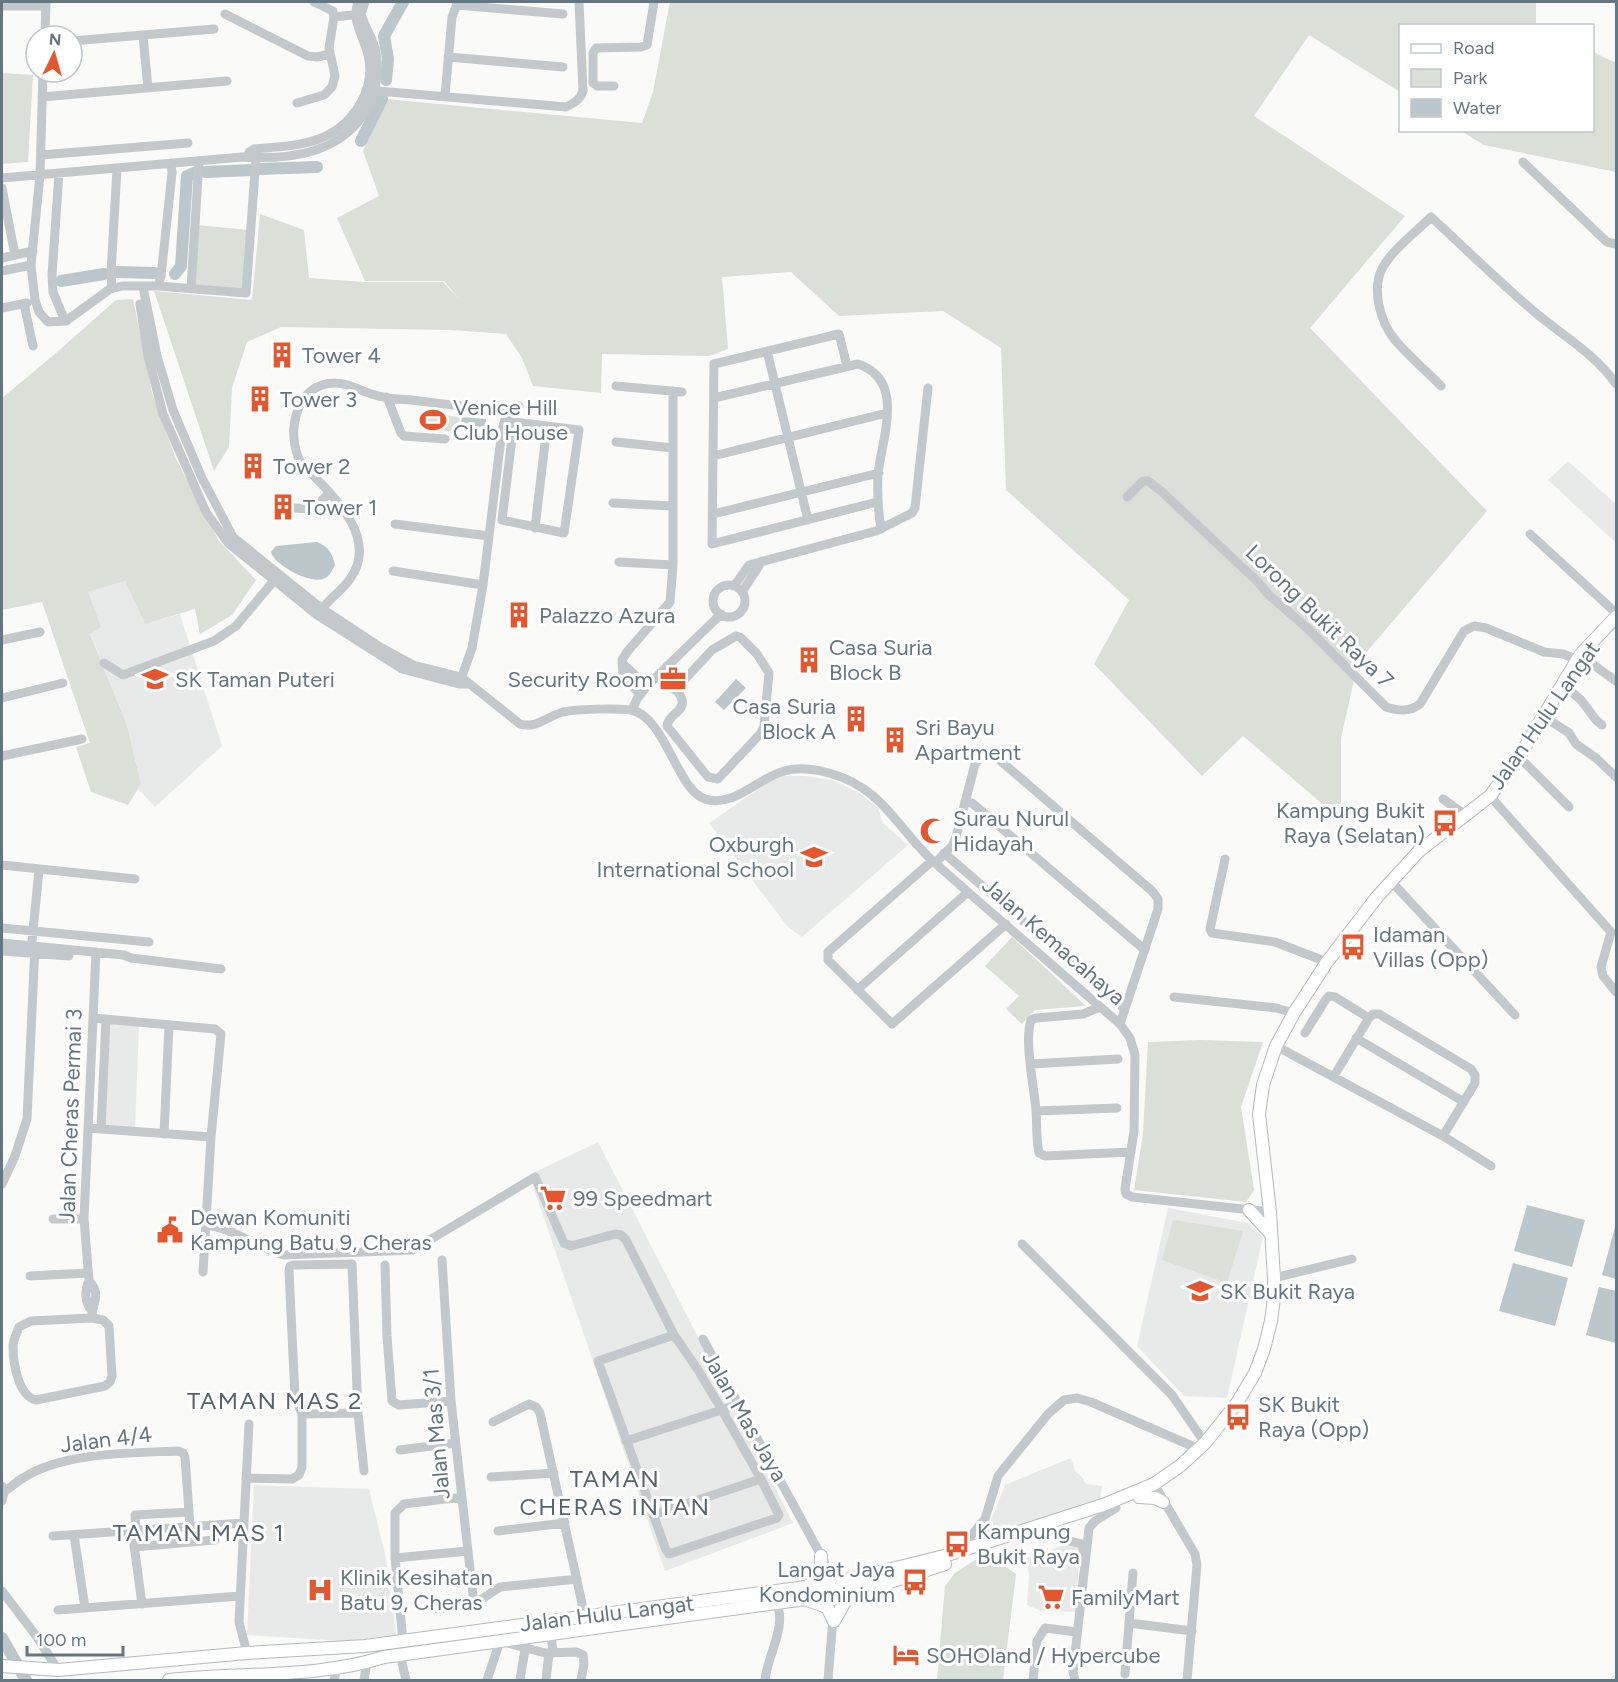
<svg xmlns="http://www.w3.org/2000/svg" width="1618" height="1682" font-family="Figtree,sans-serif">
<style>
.built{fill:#e8e9e9}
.green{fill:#dadfd7}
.water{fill:#bbc7cb}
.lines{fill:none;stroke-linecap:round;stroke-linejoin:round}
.river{stroke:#bbc7cb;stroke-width:12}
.major-casing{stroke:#b5babe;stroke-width:14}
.minor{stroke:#c3c8cc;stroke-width:9}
.major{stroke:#fff;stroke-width:12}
.labels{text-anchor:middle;stroke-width:6;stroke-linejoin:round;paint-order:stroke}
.poi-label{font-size:22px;fill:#657683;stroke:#fff;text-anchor:start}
.street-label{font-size:22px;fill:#657683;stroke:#fff}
.neighbourhood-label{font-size:24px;letter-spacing:1.5px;fill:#57646e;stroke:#fff}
</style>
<rect width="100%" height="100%" fill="#fafaf8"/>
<path class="built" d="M 1568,461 L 1616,504 L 1616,543 L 1548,480 Z
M 125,581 L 145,624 L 180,614 L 222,746 L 155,807 L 138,789 L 141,784 L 127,725 L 90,633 L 88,592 Z
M 783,776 L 805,776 L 832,780 L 859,793 L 878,808 L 883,823 L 908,845 L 802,937 L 788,927 L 709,823 L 776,777 Z
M 108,1021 L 139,1024 L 135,1129 L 104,1127 Z
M 598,1142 L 793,1523 L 665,1571 L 534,1189 L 531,1174 Z
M 1168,1208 L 1248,1223 L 1263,1237 L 1227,1398 L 1184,1396 L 1137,1346 Z
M 1071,1458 L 1075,1471 L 1082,1477 L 1086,1484 L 1102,1486 L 1100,1500 L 988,1537 L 983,1528 L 990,1523 L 1005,1485 Z
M 254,1485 L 369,1489 L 386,1558 L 396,1635 L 344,1641 L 247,1635 Z
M 1080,1540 L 1076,1612 L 1041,1611 L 1027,1605 L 1029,1575 L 1026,1558 Z"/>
<path class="green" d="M 670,2 L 1536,2 L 1536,25 L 1400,26 L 1400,92 L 1309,35 L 1254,116 L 1405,216 L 1310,328 L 1487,511 L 1358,662 L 1341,738 L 1341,820 L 1243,736 L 1202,776 L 1094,664 L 1129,600 L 1006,490 L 1001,348 L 943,311 L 839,316 L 791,272 L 722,277 L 728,349 L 709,356 L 602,354 L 601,393 L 533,386 L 522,358 L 506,334 L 451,330 L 281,327 L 247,342 L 232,388 L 229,447 L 214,471 L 154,291 L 252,300 L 260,214 L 304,230 L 309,278 L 364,282 L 443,282 L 460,300 L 444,281 L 365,281 L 337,218 L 379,196 L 363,151 L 386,99 L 642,123 L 653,92 Z
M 1593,52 L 1616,63 L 1616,172 L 1484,145 L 1461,131 L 1592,130 Z
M 2,73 L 33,75 L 28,162 L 2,164 Z
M 197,225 L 249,230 L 245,291 L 193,287 Z
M 133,299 L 152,393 L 176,459 L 219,541 L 256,580 L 232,615 L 200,634 L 195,609 L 145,624 L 125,581 L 88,592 L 101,627 L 90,634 L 127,725 L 141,784 L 128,805 L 91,792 L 76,747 L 90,743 L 42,602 L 2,610 L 2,398 L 56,353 L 116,300 Z
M 426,413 L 460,417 L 458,432 L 424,429 Z
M 1012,937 L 1086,1006 L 1035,1010 L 1022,1024 L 1006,1009 L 1019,996 L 985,966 Z
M 1201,1040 L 1263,1042 L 1241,1107 L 1254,1190 L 1246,1202 L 1134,1190 L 1143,1134 L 1148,1042 Z
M 1173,1220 L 1243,1231 L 1227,1283 L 1162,1260 Z
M 975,1560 L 1005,1566 L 1016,1574 L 1003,1680 L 937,1680 L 945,1586 L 955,1573 Z"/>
<path class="water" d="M 462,417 L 486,419 L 486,428 L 475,427 L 474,432 L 466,431 L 467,425 L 461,424 Z
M 317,542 C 329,547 332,553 335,565 C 332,570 330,577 323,579 C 310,584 274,565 271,552 L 276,546 Z
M 736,679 L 746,688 L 724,710 L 715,702 Z
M 1527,1205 L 1585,1220 L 1572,1267 L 1514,1251 Z
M 1615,1227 L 1616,1227 L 1616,1279 L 1602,1275 Z
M 1513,1263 L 1568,1278 L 1555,1326 L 1499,1311 Z
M 1599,1287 L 1616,1291 L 1616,1343 L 1586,1335 Z"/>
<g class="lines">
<path class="river" d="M 386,80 L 388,59 L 384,36 L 403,2
M 361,141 L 382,99
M 259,169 L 317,167
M 206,172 L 252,170
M 116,272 L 154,273
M 175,274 L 181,266 L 187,176 L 194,173
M 61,281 L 104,274
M 2,1638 L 26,1680"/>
<g class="major-casing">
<path id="major" d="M 1249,1210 L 1271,1234
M 1139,1497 L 1155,1498 L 1163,1502
M 809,1585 C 821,1579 821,1569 821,1556
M 807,1600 L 827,1607 L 834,1621
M 834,1621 L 847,1598 L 857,1590
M 2,1666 L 58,1670 L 247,1653 L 365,1646 L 806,1587 L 851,1579 L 944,1556 L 1103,1505 L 1154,1484 L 1180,1466 L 1205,1443 L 1237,1403 L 1255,1373 L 1264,1349 L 1271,1321 L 1274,1298 L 1274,1278 L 1270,1212 L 1259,1114 L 1263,1085 L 1276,1046 L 1294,1013 L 1327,962 L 1377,897 L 1419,851 L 1490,796 L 1519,757 L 1580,655 L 1616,617
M 169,1680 C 240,1672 315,1679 384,1657 L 806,1599 L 890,1582 L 945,1564"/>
</g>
<path class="minor" d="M 314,2 L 333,11 L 334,17
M 456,5 L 563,14
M 2,6 L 46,6
M 225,14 L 308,56 L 317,57 L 330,54
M 334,17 L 361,14
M 45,36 L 46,2
M 143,36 L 148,88
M 72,41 L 214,29
M 448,57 L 563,67
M 43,72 L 40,175 L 31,265 L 35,300 L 39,312 L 48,322 L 66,321 L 110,289 L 122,286 L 158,286 L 246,293 L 256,158 L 254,149
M 614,86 L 597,86 L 593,83 L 593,53 L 596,48 L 641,47 L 647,45 L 654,2
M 366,90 L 566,107 C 574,103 580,100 583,91 L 579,2
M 445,96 L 452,17 L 458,2
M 42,97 L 227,81
M 297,103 L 324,95 L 332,87 L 335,76 L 329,48 L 334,17
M 249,152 L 254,149 C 297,145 335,146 360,104 C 369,89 372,72 368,55 C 364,36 351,22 358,2
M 41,155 L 188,143
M 1523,162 L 1607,242 L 1616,244
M 59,173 L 52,275 L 53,292 L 65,321
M 2,178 L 242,157 C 290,160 343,154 368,107 C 377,90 379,72 376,53 C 374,39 365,28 361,14 L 365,2
M 2,188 L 15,255
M 2,258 L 33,251
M 2,271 L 31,265
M 158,286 L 161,276 L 172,173 L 171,163
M 143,287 L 157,356 L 173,410 L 202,478 L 233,537 L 321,608 L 380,647 L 413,665 L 461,677 L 520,724 C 536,729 548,716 563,712 C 576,709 617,708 631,710 C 665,716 677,790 705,799 C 734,808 758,778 784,771 C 798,767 816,769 829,773 C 884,788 897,829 935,863 C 996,917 1058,970 1120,1024 L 1130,1038 L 1135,1055 L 1134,1131 L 1125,1189 L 1126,1194 L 1132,1197 L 1270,1212
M 112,289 L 111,272 L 117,169
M 191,289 L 199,161
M 24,304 L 33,346
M 140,304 L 148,356 L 163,414 L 206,512 L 228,543 L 317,615 L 402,669 L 459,684 L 469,684
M 2,308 L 27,303
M 767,351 L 808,520
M 847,366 L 839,334 L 714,364 L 712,544 L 877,502
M 616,386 L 682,392
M 1441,386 C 1426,371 1409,356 1395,340 C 1380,322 1371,288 1383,267 C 1393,249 1417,231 1431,217 C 1466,249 1500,283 1537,314 C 1565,337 1595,354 1616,384
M 387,397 L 401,433 L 404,436 L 445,439
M 714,398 L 858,364 C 906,380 882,437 878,474 C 877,494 878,510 881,529
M 507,413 L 514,422 L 502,520 L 564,533 L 579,430 L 514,422
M 507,413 L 519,406
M 616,442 L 673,448
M 713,456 L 887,413
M 1127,497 L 1143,481 L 1148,481 L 1161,491 L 1257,581 L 1269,595 L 1308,629 L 1386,707 C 1399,711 1410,712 1420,704 L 1464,631 L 1474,626 L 1486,628 L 1544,652 L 1563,654 L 1578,660
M 613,503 L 672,506
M 294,508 C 313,510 317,506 329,493
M 713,514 L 879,473
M 395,524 L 489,536
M 535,528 L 547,426
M 1530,534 L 1616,613
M 619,562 L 673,565
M 393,571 L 483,585
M713 601a16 16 0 1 1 32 0a16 16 0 1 1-32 0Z
M 734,586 L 749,565 L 876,531 L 912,513 L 915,508 L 928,388
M 742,592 L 762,561
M 319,613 C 327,600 341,592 350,579 C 381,536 328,491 301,463 C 285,434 295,382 336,383 C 350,383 362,392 375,395 C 386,399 400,399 411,400 C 443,404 475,407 507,413
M 2,640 L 40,632
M 1580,655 L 1616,681
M 104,663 L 123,675 L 214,641 L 236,626 L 277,577
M 622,663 L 647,686
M 667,666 L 684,680
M 659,675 C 668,683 692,698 678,711 C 673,716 668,719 667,726 L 708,777 L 718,779 L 761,733 L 764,726 L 769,673 L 757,654 L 740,637 L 736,636 L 712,650 L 675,690
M 460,682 L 472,648 L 483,585 L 502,430 L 507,413
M 1562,684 L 1581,700 L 1596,720 L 1602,725
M 640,694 L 623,677 L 622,660 L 627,652 L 670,602 L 673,565 L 673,391
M 2,698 L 63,683
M 632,710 L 637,699 L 647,686 L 721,614
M 1543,716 L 1569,733 L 1576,744 L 1596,758 L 1616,777
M 2,756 L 82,739
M 1519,757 L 1569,807
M 1490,796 L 1611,932
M 1443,799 L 1464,814
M 965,801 L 972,803 L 1145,950
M 944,853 L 1125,1009
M 1225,859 L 1210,929 L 1212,933 L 1275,942 L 1327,962
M 932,861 L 828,952 L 828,960 L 892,1024 L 1006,924
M 935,863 L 952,846 L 956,837 L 975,764 C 981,756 986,754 996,757 L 1152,891 L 1158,899 L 1158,909 L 1120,1024
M 2,865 L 135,879
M 1391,881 L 1515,1015
M 2,928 L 149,942
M 1611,932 L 1601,967 L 1603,976 L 1616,992
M 2,943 L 124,955 L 131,958 L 221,969
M 2,951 L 69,956
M 31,951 L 39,870
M 857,990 L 968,892
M 1174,997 L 1276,1008 L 1294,1013
M 1100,1007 L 1083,1014 L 1036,1018 L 1031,1020 C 1024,1041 1034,1087 1036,1110 C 1037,1125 1036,1139 1039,1153 L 1045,1156 L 1131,1152
M 93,1018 L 215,1029 L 221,1034 L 211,1137 L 203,1272
M 1305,1033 L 1326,999 L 1329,996 L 1335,997 L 1369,1018
M 1356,1038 L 1464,1102
M 1276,1046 L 1443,1136 L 1491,1166
M 1031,1064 L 1118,1059
M 1334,1076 L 1369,1018 L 1373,1014 L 1379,1014 L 1471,1069 L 1475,1075 L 1475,1083 L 1443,1136
M 1036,1111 L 1117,1108
M 88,1128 L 211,1137
M 101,1129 L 106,1019
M 164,1134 L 169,1025
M 2,1184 L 15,1156 L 27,1119 L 35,946
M 53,1219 L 84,1219
M 206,1225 C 235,1228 255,1248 284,1255 L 413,1250 L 535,1177 L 564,1243 L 571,1246 L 615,1234 L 621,1235 L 626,1240 L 674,1335 L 698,1370 L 722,1410 L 761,1479 L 779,1515 L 777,1518 L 669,1554 L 666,1550 L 598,1361 L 674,1335
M 1022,1244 L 1172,1395 L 1205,1443
M 442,1260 L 451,1401 L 474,1604
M 385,1265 L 387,1336 L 392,1401 L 399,1405 L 451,1401
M 30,1276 L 88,1273
M 1274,1278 L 1352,1259
M 89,1281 C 103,1296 91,1303 92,1318 L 31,1321 L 19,1327 C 17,1333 13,1340 13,1346 C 13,1362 18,1396 36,1400 L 105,1386 L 110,1382 L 112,1376 L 109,1326 L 103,1320 L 92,1318
M 92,1311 C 85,1303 84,1291 89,1281 L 84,1219 L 96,952
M 703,1339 L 824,1561 L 833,1594 L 834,1605 L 828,1680
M 302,1414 L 358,1413
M 493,1422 L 529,1404 L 536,1407 L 540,1413 L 585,1617
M 626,1441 L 740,1404
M 400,1450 L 455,1443
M 491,1477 L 554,1473
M 246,1478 L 292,1479 L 299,1475 L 302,1467 L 302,1414 L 295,1397 L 289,1271 L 290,1266 L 294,1265 L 352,1264 L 358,1413 L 364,1471
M 1154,1484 L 1195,1554 L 1197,1565 L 1187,1680
M 2,1486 L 4,1492 L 2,1501
M 4,1492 C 10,1488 16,1482 23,1478 C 63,1452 131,1453 178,1451 L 183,1453 L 185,1457 L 190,1526
M 653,1515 L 761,1479
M 132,1530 L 142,1604
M 136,1530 L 135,1515 L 189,1512
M 498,1531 L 565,1523
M 74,1535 L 85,1608
M 53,1536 L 244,1523
M 1070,1541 L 1082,1544 L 1084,1554
M 134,1547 L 215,1540 L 216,1525
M 966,1550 L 969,1538 L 985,1519 L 998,1476 L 1048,1414 L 1064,1400 L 1077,1398 L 1091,1402 L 1199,1449
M 395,1558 L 468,1551
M 2,1591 L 37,1637 L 58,1670
M 437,1609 L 474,1604 L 500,1587 L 577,1579
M 58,1610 L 240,1596
M 1129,1623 L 1192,1631
M 551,1634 L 553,1653
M 403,1641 L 395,1558 L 395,1513 L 404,1504 L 462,1497
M 247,1653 L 239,1622 L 249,1424
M 400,1654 L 406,1680
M 1125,1674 L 1133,1573
M 334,1680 L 337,1668
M 364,1680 L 367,1662
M 487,1680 L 500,1641 L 545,1653 L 576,1652 L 583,1655 L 584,1664 L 581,1680
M 520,1680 L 525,1649
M 546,1680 L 549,1653
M 765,1680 C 767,1656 788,1625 776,1603
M 1033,1680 L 1037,1641 L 1045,1628 L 1077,1632
M 1075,1680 L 1073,1672 L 1089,1528 L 1095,1521 L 1116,1508"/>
<use href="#major" class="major"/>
</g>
<defs>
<g id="building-bare" transform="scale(2.07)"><path d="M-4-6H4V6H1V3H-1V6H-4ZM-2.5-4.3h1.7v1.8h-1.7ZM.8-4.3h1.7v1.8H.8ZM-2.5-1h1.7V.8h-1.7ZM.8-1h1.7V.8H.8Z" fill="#e4572e" stroke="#fff" stroke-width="2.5" paint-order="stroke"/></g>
<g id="stadium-bare" transform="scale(2.07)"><path d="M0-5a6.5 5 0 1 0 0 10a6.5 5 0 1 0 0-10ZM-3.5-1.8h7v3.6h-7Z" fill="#e4572e" stroke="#fff" stroke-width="2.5" paint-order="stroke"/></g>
<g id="school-bare" transform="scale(2.07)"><path d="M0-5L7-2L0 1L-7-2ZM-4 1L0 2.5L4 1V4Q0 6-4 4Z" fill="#e4572e" stroke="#fff" stroke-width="2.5" paint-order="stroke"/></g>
<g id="office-bare" transform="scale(2.07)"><path d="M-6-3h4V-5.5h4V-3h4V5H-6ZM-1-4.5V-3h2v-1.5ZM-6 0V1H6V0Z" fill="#e4572e" stroke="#fff" stroke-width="2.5" paint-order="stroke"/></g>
<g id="bus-bare" transform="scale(2.07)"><path d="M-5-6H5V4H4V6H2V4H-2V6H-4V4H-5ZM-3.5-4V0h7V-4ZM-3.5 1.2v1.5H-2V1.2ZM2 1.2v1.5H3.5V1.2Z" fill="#e4572e" stroke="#fff" stroke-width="2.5" paint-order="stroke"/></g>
<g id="mosque-bare" transform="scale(2.07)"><path d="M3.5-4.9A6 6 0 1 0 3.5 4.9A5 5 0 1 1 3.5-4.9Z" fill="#e4572e" stroke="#fff" stroke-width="2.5" paint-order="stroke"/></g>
<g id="supermarket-bare" transform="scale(2.07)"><path d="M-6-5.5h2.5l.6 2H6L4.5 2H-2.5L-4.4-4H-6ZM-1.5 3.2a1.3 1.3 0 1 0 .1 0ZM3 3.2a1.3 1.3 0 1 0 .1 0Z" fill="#e4572e" stroke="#fff" stroke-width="2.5" paint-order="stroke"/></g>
<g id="civic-bare" transform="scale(2.07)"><path d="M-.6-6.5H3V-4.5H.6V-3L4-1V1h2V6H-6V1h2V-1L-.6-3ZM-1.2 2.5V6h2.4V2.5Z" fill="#e4572e" stroke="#fff" stroke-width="2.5" paint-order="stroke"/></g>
<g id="hospital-bare" transform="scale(2.07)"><path d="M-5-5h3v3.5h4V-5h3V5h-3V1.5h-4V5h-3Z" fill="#e4572e" stroke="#fff" stroke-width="2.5" paint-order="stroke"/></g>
<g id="hotel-bare" transform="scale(2.07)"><path d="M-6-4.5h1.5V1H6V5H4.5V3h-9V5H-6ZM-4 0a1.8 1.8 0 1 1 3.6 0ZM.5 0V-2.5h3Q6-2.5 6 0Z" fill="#e4572e" stroke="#fff" stroke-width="2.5" paint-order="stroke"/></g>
</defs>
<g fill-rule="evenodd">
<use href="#building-bare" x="282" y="355"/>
<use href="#building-bare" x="260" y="399"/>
<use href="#stadium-bare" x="433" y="420"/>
<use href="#building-bare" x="253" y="466"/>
<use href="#building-bare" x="283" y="507"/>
<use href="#building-bare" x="519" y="615"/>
<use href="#building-bare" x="809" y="660"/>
<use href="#school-bare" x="155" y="679"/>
<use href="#office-bare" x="673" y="679"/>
<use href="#building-bare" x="856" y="719"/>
<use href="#building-bare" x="895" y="740"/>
<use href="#bus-bare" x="1445" y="823"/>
<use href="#mosque-bare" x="933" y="831"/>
<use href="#school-bare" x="814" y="857"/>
<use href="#bus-bare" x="1353" y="947"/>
<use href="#supermarket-bare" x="553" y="1198"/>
<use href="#civic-bare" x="170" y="1230"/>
<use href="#school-bare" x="1200" y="1291"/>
<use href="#bus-bare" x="1238" y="1417"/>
<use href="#bus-bare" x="957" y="1544"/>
<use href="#bus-bare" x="915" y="1582"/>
<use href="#hospital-bare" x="320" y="1590"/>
<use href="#supermarket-bare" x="1051" y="1597"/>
<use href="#hotel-bare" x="906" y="1655"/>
</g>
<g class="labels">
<g class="poi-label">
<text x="302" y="363">Tower 4</text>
<text x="280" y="407">Tower 3</text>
<text x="453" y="415">Venice Hill<tspan x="453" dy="25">Club House</tspan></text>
<text x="273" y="474">Tower 2</text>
<text x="303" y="515">Tower 1</text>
<text x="539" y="623">Palazzo Azura</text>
<text x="829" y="655">Casa Suria<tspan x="829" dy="25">Block B</tspan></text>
<text x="175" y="687">SK Taman Puteri</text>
<text x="653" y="687" text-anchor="end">Security Room</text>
<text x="836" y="714" text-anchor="end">Casa Suria<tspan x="836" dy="25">Block A</tspan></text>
<text x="915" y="735">Sri Bayu<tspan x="915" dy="25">Apartment</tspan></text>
<text x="1425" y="818" text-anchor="end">Kampung Bukit<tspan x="1425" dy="25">Raya (Selatan)</tspan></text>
<text x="953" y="826">Surau Nurul<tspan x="953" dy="25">Hidayah</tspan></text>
<text x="794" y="852" text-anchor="end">Oxburgh<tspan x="794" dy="25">International School</tspan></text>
<text x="1373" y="942">Idaman<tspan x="1373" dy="25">Villas (Opp)</tspan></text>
<text x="573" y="1206">99 Speedmart</text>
<text x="190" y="1225">Dewan Komuniti<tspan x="190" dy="25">Kampung Batu 9, Cheras</tspan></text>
<text x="1220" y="1299">SK Bukit Raya</text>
<text x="1258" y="1412">SK Bukit<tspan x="1258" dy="25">Raya (Opp)</tspan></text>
<text x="977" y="1539">Kampung<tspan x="977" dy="25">Bukit Raya</tspan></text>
<text x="895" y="1577" text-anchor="end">Langat Jaya<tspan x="895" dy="25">Kondominium</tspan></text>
<text x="340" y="1585">Klinik Kesihatan<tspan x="340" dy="25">Batu 9, Cheras</tspan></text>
<text x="1071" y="1605">FamilyMart</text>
<text x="926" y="1663">SOHOland / Hypercube</text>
</g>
<g class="street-label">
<text transform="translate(1320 616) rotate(44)" y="8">Lorong Bukit Raya 7</text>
<text transform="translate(1544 715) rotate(-55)" y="8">Jalan Hulu Langat</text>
<text transform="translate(1054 941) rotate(41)" y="8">Jalan Kemacahaya</text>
<text transform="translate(70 1116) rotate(-88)" y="8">Jalan Cheras Permai 3</text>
<text transform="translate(745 1416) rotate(60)" y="8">Jalan Mas Jaya</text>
<text transform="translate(436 1434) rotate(-95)" y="8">Jalan Mas 3/1</text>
<text transform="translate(106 1439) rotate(-7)" y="8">Jalan 4/4</text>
<text transform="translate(607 1613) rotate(-7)" y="8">Jalan Hulu Langat</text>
</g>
<g class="neighbourhood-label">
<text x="275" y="1409">TAMAN MAS 2</text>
<text x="615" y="1487">TAMAN<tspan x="615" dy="28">CHERAS INTAN</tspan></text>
<text x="199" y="1541">TAMAN MAS 1</text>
</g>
</g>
<rect width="1618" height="1682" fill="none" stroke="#657683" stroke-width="6"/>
<rect x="1399" y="24" width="195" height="108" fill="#ffffff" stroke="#c1c8cd" stroke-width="1.5"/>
<rect x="1411" y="44" width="30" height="9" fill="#ffffff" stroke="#c1c8cd" stroke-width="1.5"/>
<text x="1453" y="54" font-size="18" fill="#657683">Road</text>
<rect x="1411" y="69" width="30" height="18" fill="#dadfd7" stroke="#c1c8cd" stroke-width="1.5"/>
<text x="1453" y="84" font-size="18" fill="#657683">Park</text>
<rect x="1411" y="99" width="30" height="18" fill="#bbc7cb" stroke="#c1c8cd" stroke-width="1.5"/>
<text x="1453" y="114" font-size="18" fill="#657683">Water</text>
<g transform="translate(54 54) rotate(5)"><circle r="28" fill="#ffffff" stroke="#c1c8cd" stroke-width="1.5"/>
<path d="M0-4.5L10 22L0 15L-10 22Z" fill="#e4572e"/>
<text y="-9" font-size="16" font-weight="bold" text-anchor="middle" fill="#657683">N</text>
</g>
<path d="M27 1646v9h96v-9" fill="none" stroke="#657683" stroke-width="3"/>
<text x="36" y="1646" font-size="18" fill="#657683" stroke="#ffffff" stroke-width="4.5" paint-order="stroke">100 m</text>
</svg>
